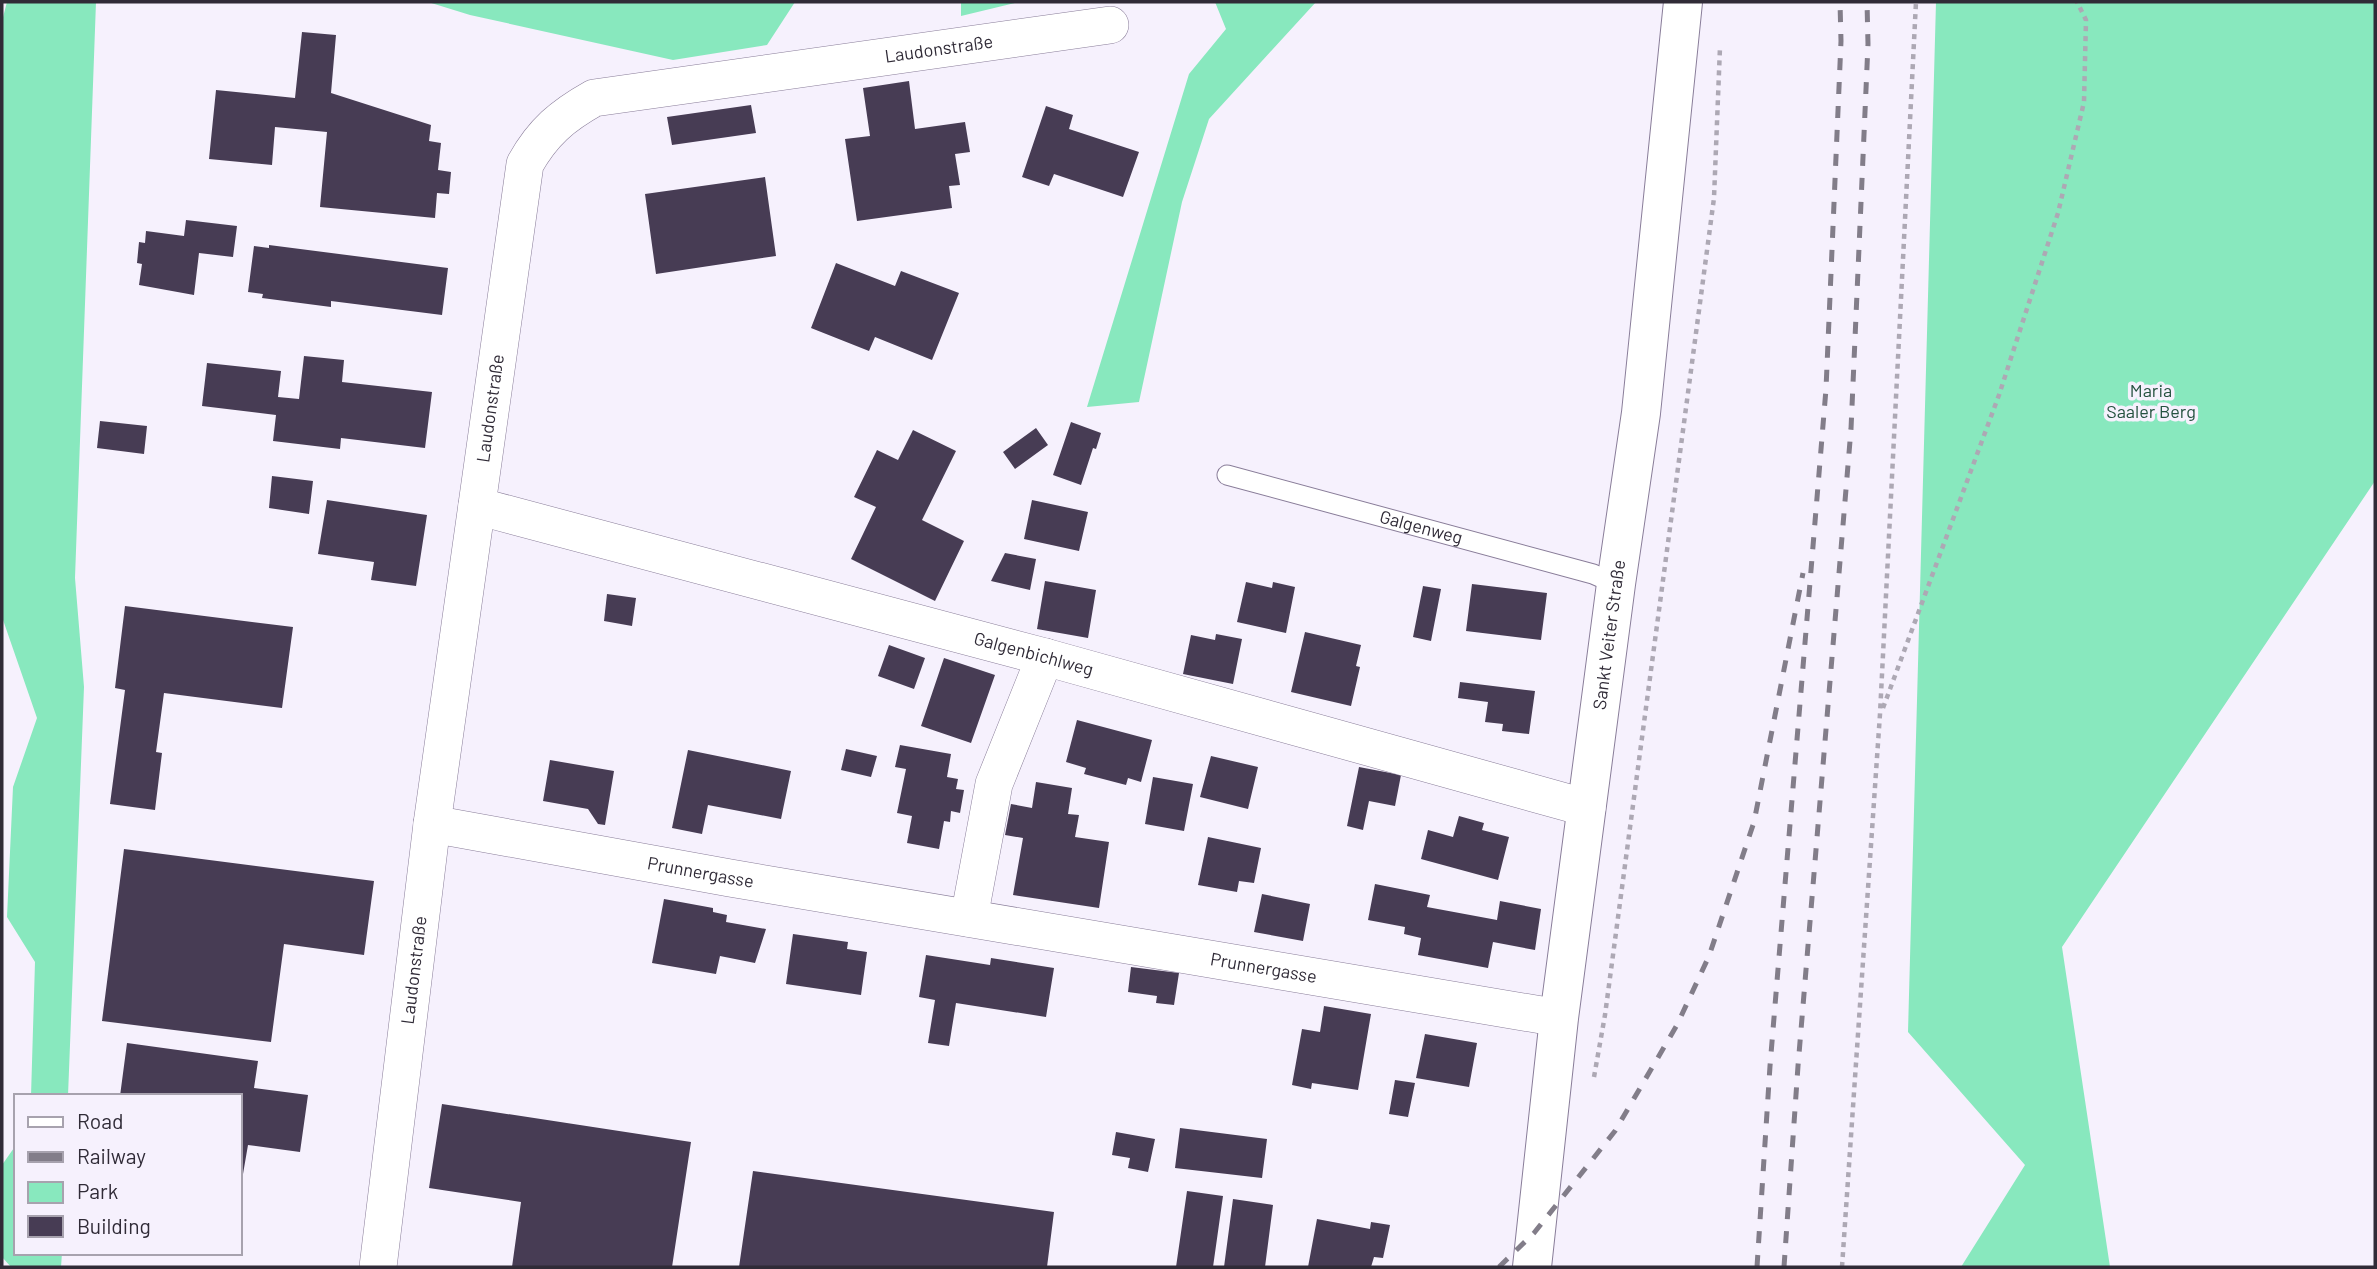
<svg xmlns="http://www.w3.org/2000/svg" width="2377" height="1269" font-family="Barlow,sans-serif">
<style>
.green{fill:#88e8be}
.building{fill:#473c54}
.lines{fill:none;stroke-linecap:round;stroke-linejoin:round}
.service-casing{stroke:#897d99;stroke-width:21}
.minor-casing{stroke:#897d99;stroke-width:38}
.secondary-casing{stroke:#897d99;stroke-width:40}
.path{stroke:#ada8b4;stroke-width:4.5;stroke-dasharray:5 5;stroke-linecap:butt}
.service{stroke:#fff;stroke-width:19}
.minor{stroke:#fff;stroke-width:37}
.secondary{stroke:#fff;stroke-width:38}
.rail{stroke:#827d89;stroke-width:5;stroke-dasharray:12 12;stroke-linecap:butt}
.labels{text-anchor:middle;stroke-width:7;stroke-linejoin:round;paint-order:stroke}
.street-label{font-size:18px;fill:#302b37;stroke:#f6f1fd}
.park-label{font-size:18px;fill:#255240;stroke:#f6f1fd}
</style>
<rect width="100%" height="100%" fill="#f6f1fd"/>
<path class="green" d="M 7,2 L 96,2 L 75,578 L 84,687 L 68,1096 L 31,1096 L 35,962 L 7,917 L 13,787 L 37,718 L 2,617 L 2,21 Z
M 428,2 L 795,2 L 767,45 L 673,60 L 470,15 Z
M 961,2 L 1019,2 L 961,16 Z
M 1215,2 L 1316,2 L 1209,119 L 1182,202 L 1139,402 L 1087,407 L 1189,74 L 1226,29 Z
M 1936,2 L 2375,2 L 2375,481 L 2062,947 L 2110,1267 L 1961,1267 L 2025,1165 L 1908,1032 Z
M 16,1145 L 16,1253 L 62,1253 L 61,1267 L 11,1267 L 2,1257 L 2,1165 Z"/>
<path class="building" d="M 302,32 L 336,35 L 331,93 L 431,125 L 429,141 L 441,143 L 438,170 L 451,172 L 449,194 L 437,193 L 435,218 L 320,207 L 327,132 L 275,127 L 272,165 L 209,159 L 216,90 L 295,98 Z
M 909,81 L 915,129 L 965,122 L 970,152 L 955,154 L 960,185 L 949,186 L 952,208 L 857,221 L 845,139 L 870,136 L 863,88 Z
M 751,105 L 756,133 L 672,145 L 667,117 Z
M 1046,106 L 1073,115 L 1069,129 L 1139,152 L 1123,197 L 1054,174 L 1049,186 L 1022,177 Z
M 765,177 L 776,256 L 656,274 L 645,194 Z
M 186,220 L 237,226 L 233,257 L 199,253 L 194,295 L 139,285 L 142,264 L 137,263 L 139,242 L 145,243 L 146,231 L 184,236 Z
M 269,245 L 448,268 L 442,315 L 331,301 L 331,307 L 262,298 L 263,294 L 248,292 L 254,246 L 269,248 Z
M 836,263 L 895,286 L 901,271 L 959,293 L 932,360 L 875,337 L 869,351 L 811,328 Z
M 304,356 L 344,360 L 342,382 L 432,392 L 425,448 L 341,438 L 340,449 L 273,441 L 276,415 L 202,406 L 207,363 L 281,371 L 278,397 L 299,399 Z
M 100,421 L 147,426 L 144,454 L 97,448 Z
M 1071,422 L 1101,433 L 1096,449 L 1093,448 L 1081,485 L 1053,475 Z
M 1036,428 L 1048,445 L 1015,469 L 1003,452 Z
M 913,430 L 956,451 L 922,520 L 964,541 L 935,601 L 851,559 L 876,507 L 854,497 L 877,450 L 898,460 Z
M 272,476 L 313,481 L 309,514 L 269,508 Z
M 327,500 L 427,515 L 416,586 L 371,580 L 374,562 L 318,554 Z
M 1032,500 L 1088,512 L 1079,551 L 1024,539 Z
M 1005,553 L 1036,559 L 1030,590 L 991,581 Z
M 1045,581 L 1096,590 L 1088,638 L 1037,629 Z
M 1246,582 L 1272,588 L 1273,582 L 1295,587 L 1286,633 L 1237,622 Z
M 1472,584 L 1547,593 L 1541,640 L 1466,631 Z
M 1423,586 L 1441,589 L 1431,641 L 1413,637 Z
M 607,594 L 636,598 L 632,626 L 604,621 Z
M 125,606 L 293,627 L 282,708 L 164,693 L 156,752 L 162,753 L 155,810 L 110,804 L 125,690 L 115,688 Z
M 1305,632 L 1361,645 L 1356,666 L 1360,667 L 1351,706 L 1291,692 Z
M 1216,634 L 1242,639 L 1233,684 L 1183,674 L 1191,635 L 1215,640 Z
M 889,645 L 925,658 L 914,689 L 878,676 Z
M 944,658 L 995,675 L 971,743 L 921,726 Z
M 1460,682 L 1535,691 L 1529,734 L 1502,731 L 1503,724 L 1485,722 L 1488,702 L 1458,698 Z
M 1077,720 L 1152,740 L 1141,782 L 1128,778 L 1126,785 L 1084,774 L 1086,768 L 1066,762 Z
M 900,745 L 951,754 L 947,777 L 958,779 L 956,789 L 964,790 L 960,813 L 951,811 L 950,822 L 944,821 L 939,849 L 907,843 L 912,816 L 897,813 L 906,769 L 895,767 Z
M 846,749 L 877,756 L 871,777 L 841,770 Z
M 688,750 L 791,771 L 781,819 L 708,805 L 702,834 L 672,828 Z
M 1211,756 L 1258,767 L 1248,809 L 1200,797 Z
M 550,760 L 614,771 L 605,825 L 598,824 L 588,809 L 543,801 Z
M 1359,767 L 1401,775 L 1395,806 L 1369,801 L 1363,830 L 1347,826 Z
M 1153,777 L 1193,784 L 1184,831 L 1145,824 Z
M 1036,782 L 1072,788 L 1068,814 L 1079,815 L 1075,837 L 1109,842 L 1099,908 L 1013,895 L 1023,838 L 1005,835 L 1011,804 L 1032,808 Z
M 1459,816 L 1484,823 L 1482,830 L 1509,837 L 1498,880 L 1421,859 L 1428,830 L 1453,837 Z
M 1208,837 L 1261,848 L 1254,883 L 1239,881 L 1237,892 L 1198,885 Z
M 124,849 L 374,881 L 364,955 L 284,944 L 271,1042 L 102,1021 Z
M 1375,884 L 1430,895 L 1427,907 L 1497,920 L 1500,901 L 1541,909 L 1535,950 L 1493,942 L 1488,968 L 1418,955 L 1421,938 L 1404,934 L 1405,927 L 1368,920 Z
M 1262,894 L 1310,904 L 1303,941 L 1254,932 Z
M 664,899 L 713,908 L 713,912 L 727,915 L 726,922 L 766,929 L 755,963 L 720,956 L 716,974 L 652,963 Z
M 793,934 L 848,942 L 847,949 L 867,952 L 861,995 L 786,984 Z
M 926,955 L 990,965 L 991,958 L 1054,968 L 1046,1017 L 956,1003 L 949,1046 L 928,1043 L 935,1000 L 919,997 Z
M 1131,967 L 1179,973 L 1174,1005 L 1156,1003 L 1157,996 L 1128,992 Z
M 1324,1006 L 1371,1014 L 1358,1090 L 1312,1083 L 1311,1089 L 1292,1085 L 1302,1029 L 1320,1032 Z
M 1425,1034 L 1477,1043 L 1469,1087 L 1416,1078 Z
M 127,1043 L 258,1061 L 254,1088 L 308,1095 L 300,1152 L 248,1145 L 243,1174 L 240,1174 L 240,1096 L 120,1096 Z
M 1395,1080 L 1415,1083 L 1408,1117 L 1389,1114 Z
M 442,1104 L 691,1142 L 672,1267 L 512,1267 L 521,1202 L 429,1188 Z
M 1180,1128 L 1267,1139 L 1262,1178 L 1175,1168 Z
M 1116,1132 L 1155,1139 L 1148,1172 L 1128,1168 L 1130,1158 L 1112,1155 Z
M 753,1171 L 1054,1212 L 1047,1267 L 739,1267 Z
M 1187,1191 L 1223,1196 L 1213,1267 L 1176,1267 Z
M 1233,1199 L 1273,1205 L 1265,1267 L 1224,1267 Z
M 1317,1219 L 1370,1229 L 1371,1222 L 1390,1225 L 1383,1258 L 1374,1257 L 1371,1267 L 1308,1267 Z"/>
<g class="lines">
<g class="service-casing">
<g id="service">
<path id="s1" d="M 1227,475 L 1593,574 L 1616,584"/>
</g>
</g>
<g class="minor-casing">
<g id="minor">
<path id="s2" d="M 477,506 L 1045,657 L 1587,808"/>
<path id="s3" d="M 432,824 L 730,878 L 1559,1018"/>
<path d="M 969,918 L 994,784 L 1045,657"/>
<path id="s4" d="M 378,1267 L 432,824 L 525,164 C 543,132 562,116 594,98 L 1110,25"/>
</g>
</g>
<g class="secondary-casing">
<g id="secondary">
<path id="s5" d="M 1532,1267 L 1559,1018 L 1616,584 L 1641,413 L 1683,2"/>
</g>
</g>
<path class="path" d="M 1883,708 L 1999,395 L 2058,213 L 2084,102 L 2086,20 L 2077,2
M 1594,1077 L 1605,1015 L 1714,198 L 1720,47
M 1842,1267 L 1880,714 L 1916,2"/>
<use href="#service" class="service"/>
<use href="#minor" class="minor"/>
<use href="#secondary" class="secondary"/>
<path class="rail" d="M 1499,1267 L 1534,1233 L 1615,1131 L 1677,1025 L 1709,956 L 1754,822 L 1803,573
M 1757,1267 L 1770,1066 L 1826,389 L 1841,41 L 1840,2
M 1784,1267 L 1798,1066 L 1851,429 L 1868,44 L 1867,2"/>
</g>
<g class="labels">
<g class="street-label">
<text dy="6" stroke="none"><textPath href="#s4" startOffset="1558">Laudonstraße</textPath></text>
<text dy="6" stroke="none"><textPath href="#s4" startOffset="866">Laudonstraße</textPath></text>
<text dy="6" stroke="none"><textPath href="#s1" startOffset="201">Galgenweg</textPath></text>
<text dy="6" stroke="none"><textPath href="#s5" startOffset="637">Sankt Veiter Straße</textPath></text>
<text dy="6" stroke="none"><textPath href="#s2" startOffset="576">Galgenbichlweg</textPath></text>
<text dy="6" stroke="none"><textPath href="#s3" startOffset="273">Prunnergasse</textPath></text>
<text dy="6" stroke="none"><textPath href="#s3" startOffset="844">Prunnergasse</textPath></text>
<text dy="6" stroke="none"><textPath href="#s4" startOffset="299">Laudonstraße</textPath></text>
</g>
<g class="park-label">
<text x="2151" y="397">Maria<tspan x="2151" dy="21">Saaler Berg</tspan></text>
</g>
</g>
<rect width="2377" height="1269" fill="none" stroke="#302b37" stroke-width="7"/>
<rect x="14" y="1094" width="228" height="161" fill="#f6f1fd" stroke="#a7a2ae" stroke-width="2"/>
<rect x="28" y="1117" width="35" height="10" fill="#ffffff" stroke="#a7a2ae" stroke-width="2"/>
<text x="77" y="1129" font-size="21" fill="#302b37">Road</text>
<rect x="28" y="1152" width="35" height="10" fill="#827d89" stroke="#a7a2ae" stroke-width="2"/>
<text x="77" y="1164" font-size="21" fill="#302b37">Railway</text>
<rect x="28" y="1182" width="35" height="21" fill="#88e8be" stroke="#a7a2ae" stroke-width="2"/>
<text x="77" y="1199" font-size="21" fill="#302b37">Park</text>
<rect x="28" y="1216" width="35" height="21" fill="#473c54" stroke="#a7a2ae" stroke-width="2"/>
<text x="77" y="1234" font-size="21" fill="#302b37">Building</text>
</svg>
